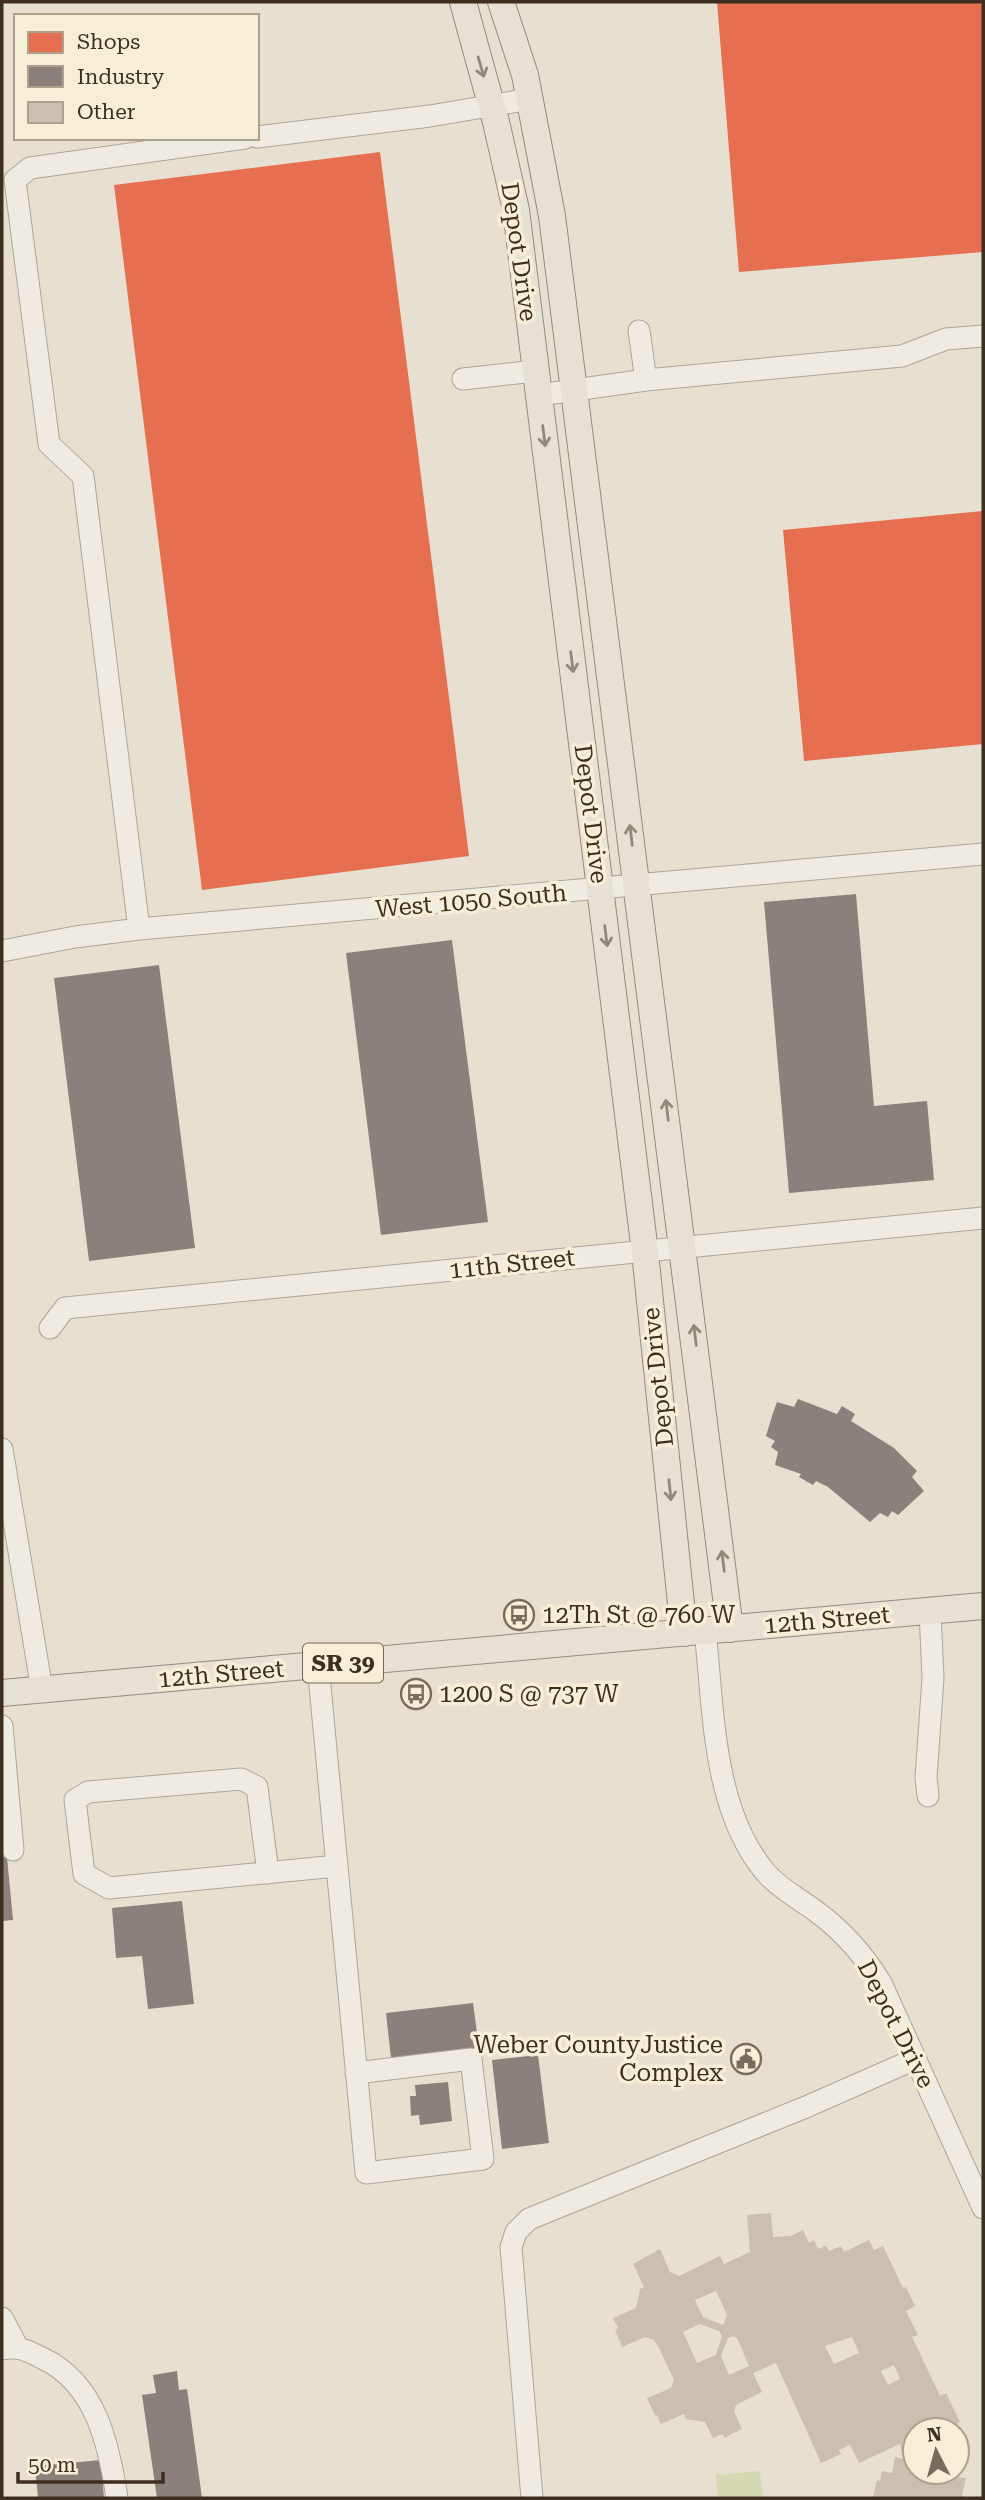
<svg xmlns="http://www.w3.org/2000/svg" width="985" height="2500" font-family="'Roboto Serif',serif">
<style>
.green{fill:#d6d7b3}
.shops{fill:#e76f51}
.industry{fill:#8a817c}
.building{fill:#cbbfb2;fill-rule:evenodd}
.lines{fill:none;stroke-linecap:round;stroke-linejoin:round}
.minor-casing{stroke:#ada599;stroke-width:23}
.major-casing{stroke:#928b80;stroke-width:28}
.minor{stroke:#efebe3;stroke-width:21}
.major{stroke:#e6e1d4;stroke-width:26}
.oneway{stroke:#92887a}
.labels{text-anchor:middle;stroke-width:7;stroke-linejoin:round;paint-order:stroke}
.shield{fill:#f7eed8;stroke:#756857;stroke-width:2}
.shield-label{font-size:23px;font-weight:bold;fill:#3d2e20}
.street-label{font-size:24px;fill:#3d2e20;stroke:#f7eed8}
.poi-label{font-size:24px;fill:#3d2e20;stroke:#f7eed8;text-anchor:start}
</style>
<rect width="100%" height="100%" fill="#e7e0d1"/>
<path class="green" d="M 760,2471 L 763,2498 L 718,2498 L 716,2475 Z"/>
<path class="shops" d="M 717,2 L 983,2 L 983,252 L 739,272 Z
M 380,152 L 469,856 L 202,890 L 114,185 Z
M 983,511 L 983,744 L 804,761 L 783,530 Z"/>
<path class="industry" d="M 856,894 L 874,1106 L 927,1101 L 934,1180 L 789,1193 L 764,902 Z
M 452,940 L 488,1222 L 381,1235 L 346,953 Z
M 159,965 L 195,1248 L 89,1261 L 54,978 Z
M 798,1399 L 837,1414 L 842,1406 L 855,1414 L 851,1421 L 894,1448 L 917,1471 L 912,1477 L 924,1491 L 898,1515 L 892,1511 L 888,1517 L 880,1513 L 870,1522 L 828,1487 L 816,1481 L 813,1485 L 799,1477 L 801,1474 L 775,1465 L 778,1452 L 771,1447 L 775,1441 L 766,1436 L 772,1416 L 777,1402 L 794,1407 Z
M 2,1857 L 7,1857 L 13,1920 L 2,1921 Z
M 182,1901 L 194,2004 L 148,2009 L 142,1956 L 116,1958 L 112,1908 Z
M 473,2003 L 479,2048 L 391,2058 L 386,2013 Z
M 538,2055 L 549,2143 L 502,2149 L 492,2060 Z
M 448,2082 L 452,2121 L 420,2125 L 419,2115 L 411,2116 L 410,2096 L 416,2096 L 415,2085 Z
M 177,2371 L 179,2390 L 187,2389 L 202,2498 L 157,2498 L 142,2395 L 156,2393 L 153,2375 Z
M 101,2460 L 104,2498 L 38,2498 L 35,2466 Z"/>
<path class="building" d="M 771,2213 L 773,2237 L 791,2236 L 803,2230 L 809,2243 L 814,2240 L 818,2249 L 826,2246 L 829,2251 L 841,2246 L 844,2252 L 869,2240 L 874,2250 L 883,2246 L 903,2288 L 906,2287 L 915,2306 L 906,2311 L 918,2335 L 912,2337 L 940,2396 L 946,2393 L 960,2422 L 944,2430 L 915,2430 L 915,2472 L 954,2472 L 955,2477 L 966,2478 L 962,2496 L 967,2498 L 873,2498 L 877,2480 L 880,2481 L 882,2471 L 892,2473 L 895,2457 L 903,2459 L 900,2444 L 859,2463 L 850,2445 L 839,2450 L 841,2454 L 821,2463 L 776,2363 L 753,2373 L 762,2392 L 736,2405 L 734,2411 L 742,2429 L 724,2438 L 723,2434 L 713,2438 L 705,2422 L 686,2419 L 684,2414 L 661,2424 L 657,2415 L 655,2416 L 647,2398 L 671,2388 L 674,2380 L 658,2346 L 654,2340 L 645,2337 L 622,2347 L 615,2330 L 618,2328 L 613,2318 L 636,2308 L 640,2289 L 644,2287 L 633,2264 L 660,2249 L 670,2272 L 679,2276 L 720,2256 L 724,2264 L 750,2252 L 747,2215 ZM 716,2291 L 727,2315 L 723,2325 L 703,2317 L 695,2300 ZM 700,2324 L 719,2331 L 722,2336 L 716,2355 L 697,2363 L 683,2332 ZM 733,2336 L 737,2338 L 749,2366 L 729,2375 L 721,2356 L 728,2338 ZM 852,2337 L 859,2353 L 834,2364 L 825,2346 ZM 894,2365 L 900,2379 L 888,2385 L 881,2371 Z
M 957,2450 L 965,2455 L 957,2468 Z"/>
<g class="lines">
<g class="minor-casing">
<path id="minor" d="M 257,137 L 430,116 L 530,99
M 463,379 L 535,371
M 646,380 L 902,356 L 946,339 L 983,336
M 539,395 L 646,380 L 639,331
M 139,929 L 83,476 L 49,444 L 15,180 L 30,168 L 245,138
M 2,951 L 75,937 L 139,929 L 983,854
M 50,1328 L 65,1308 L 983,1218
M 2,1449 L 42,1690
M 705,1631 C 714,1710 712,1809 766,1873 C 781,1890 800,1899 817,1912 C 844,1932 864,1955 881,1983 L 983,2208
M 318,1665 L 366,2173 L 483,2159 L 471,2059 L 356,2073
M 2,1726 L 13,1850
M 928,1796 L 926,1778 L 933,1678 L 930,1611
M 268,1873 L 257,1787 L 241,1779 L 88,1792 L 75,1800 L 84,1874 L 109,1888 L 337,1866
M 2,2318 L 17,2346
M 2,2349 C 19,2346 26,2350 42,2358 C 96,2383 109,2445 117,2498
M 532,2498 L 511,2247 L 516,2232 L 529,2219 L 806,2107 L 915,2059"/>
</g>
<g class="major-casing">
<path id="major" d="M 463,2 L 496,122 L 516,210 L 645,1252 L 684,1633
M 501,2 L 525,75 L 552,216 L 730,1629
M 2,1693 L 983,1606"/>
</g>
<use href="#minor" class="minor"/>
<use href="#major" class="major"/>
</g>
<defs><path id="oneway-shaft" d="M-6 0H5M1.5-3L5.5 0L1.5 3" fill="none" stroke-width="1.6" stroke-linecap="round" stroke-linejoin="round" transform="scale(1.75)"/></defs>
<g class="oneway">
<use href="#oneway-shaft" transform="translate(481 67) rotate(74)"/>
<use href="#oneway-shaft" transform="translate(544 436) rotate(83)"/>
<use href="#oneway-shaft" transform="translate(572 662) rotate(83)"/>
<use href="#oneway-shaft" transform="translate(631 835) rotate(-97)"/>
<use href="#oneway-shaft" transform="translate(606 936) rotate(83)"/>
<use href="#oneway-shaft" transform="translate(667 1110) rotate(-97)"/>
<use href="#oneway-shaft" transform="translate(695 1335) rotate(-97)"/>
<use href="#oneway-shaft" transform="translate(670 1490) rotate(84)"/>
<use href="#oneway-shaft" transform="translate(723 1561) rotate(-97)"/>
</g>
<defs>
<g id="bus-ring" transform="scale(1.575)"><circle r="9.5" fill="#f7eed8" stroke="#786c5e" stroke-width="1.5"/><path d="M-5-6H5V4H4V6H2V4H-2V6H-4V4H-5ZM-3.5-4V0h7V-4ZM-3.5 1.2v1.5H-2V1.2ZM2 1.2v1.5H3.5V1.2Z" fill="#786c5e"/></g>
<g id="civic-ring" transform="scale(1.575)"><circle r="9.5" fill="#f7eed8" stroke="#786c5e" stroke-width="1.5"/><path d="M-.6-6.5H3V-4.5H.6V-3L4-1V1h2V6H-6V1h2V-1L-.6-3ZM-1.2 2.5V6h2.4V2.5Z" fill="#786c5e"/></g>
</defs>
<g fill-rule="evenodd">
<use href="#bus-ring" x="519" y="1615"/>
<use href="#bus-ring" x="416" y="1694"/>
<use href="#civic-ring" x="746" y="2059"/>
</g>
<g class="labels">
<rect class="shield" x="303" y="1643.5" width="80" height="39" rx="5"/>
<g class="shield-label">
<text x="343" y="1671">SR 39</text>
</g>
<g class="street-label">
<text transform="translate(519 252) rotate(82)" y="8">Depot Drive</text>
<text transform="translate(591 814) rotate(83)" y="8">Depot Drive</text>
<text transform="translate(471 901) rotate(-5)" y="8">West 1050 South</text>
<text transform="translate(512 1264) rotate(-6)" y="8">11th Street</text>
<text transform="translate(658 1377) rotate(-96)" y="8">Depot Drive</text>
<text transform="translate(827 1620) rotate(-5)" y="8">12th Street</text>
<text transform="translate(221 1674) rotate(-5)" y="8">12th Street</text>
<text transform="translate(896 2024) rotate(63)" y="8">Depot Drive</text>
</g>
<g class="poi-label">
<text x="542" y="1623">12Th St @ 760 W</text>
<text x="439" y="1702">1200 S @ 737 W</text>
<text x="723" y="2053" text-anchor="end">Weber CountyJustice<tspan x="723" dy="28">Complex</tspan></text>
</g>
</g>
<rect width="985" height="2500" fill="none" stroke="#3d2e20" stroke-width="7"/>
<rect x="14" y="14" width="245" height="126" fill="#f7eed8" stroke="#ada18e" stroke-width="2"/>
<rect x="28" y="32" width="35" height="21" fill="#e76f51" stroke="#ada18e" stroke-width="2"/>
<text x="77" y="49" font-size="21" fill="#3d2e20">Shops</text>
<rect x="28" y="66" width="35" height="21" fill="#8a817c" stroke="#ada18e" stroke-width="2"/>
<text x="77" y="84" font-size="21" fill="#3d2e20">Industry</text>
<rect x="28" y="102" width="35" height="21" fill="#cbbfb2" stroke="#ada18e" stroke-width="2"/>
<text x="77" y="119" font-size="21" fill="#3d2e20">Other</text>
<g transform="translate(936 2451) rotate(354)"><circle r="33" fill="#f7eed8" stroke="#ada18e" stroke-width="2"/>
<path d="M0-5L12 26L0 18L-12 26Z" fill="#786c5e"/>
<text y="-10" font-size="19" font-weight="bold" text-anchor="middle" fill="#3d2e20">N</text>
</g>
<path d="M18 2472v10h145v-10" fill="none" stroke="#3d2e20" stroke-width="3.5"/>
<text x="28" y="2472" font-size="21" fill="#3d2e20" stroke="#f7eed8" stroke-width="5" paint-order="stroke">50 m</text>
</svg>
